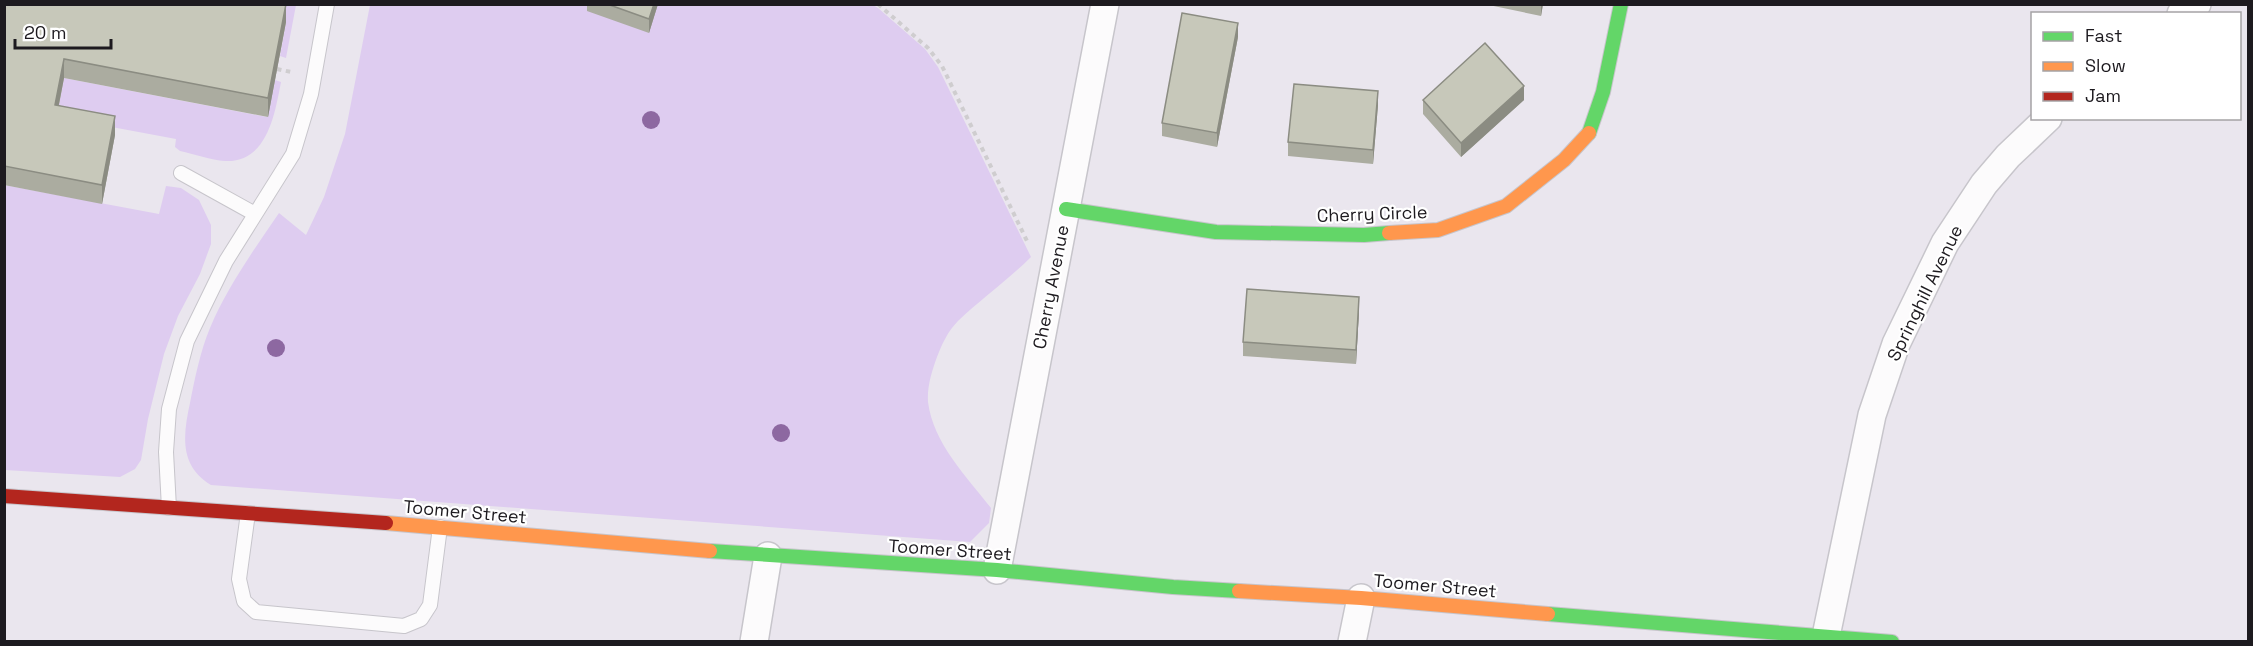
<svg xmlns="http://www.w3.org/2000/svg" width="2253" height="646" font-family="'Space Grotesk',sans-serif">
<style>
.green{fill:#deccf0}
.lines{fill:none;stroke-linecap:round;stroke-linejoin:round}
.lane-casing{stroke:#c7c5cb;stroke-width:16}
.street-casing{stroke:#c7c5cb;stroke-width:30}
.fast-casing{stroke:#c7c5cb;stroke-width:16}
.slow-casing{stroke:#c7c5cb;stroke-width:16}
.jam-casing{stroke:#c7c5cb;stroke-width:16}
.path{stroke:#cfcdcf;stroke-width:4;stroke-dasharray:4.5 4.5;stroke-linecap:butt}
.lane{stroke:#fcfbfc;stroke-width:14}
.street{stroke:#fcfbfc;stroke-width:27}
.fast{stroke:#63d668;stroke-width:14}
.slow{stroke:#ff974d;stroke-width:14}
.jam{stroke:#b3261e;stroke-width:14}
.tree{fill:#8d68a1}
.wall{fill:#abaca0}
.shaded-wall{fill:#8b8c82}
.building{fill:#c7c8ba;stroke:#8b8c82;stroke-width:1.5}
.labels{text-anchor:middle;stroke-width:4.5;stroke-linejoin:round;paint-order:stroke}
.street-label{font-size:18px;fill:#1d1a1f;stroke:#fff}
</style>
<rect width="100%" height="100%" fill="#eae6ee"/>
<path class="green" d="M 193,5 L 296,5 L 286,58 L 280,56 L 286,22 Z
M 370,5 L 873,5 L 878,8 L 925,49 L 938,67 L 1031,257 C 1008,280 981,299 958,321 C 948,331 942,344 937,357 C 932,371 927,386 928,402 C 933,443 967,477 991,508 L 989,523 L 970,542 L 211,485 C 179,466 183,435 190,403 C 195,378 200,352 210,328 C 227,287 254,250 279,213 L 306,235 L 324,197 L 345,134 Z
M 64,78 L 267,117 L 275,80 L 281,82 C 275,112 268,163 225,161 C 211,160 194,154 180,151 L 175,147 L 176,139 L 101,125 L 58,109 Z
M 4,185 L 159,214 L 166,186 L 181,188 L 199,200 L 211,225 L 211,244 L 200,274 L 178,316 L 164,354 L 148,419 L 141,460 L 135,469 L 120,477 L 5,470 Z"/>
<g class="lines">
<g class="lane-casing">
<path id="lane" d="M 181,173 L 255,214
M 169,508 L 166,452 L 169,409 L 187,341 L 226,261 L 293,154 L 311,94 L 327,4
M 248,513 L 239,579 L 244,601 L 256,612 L 404,626 L 421,619 L 430,605 L 440,527"/>
</g>
<g class="street-casing">
<path id="street" d="M 2181,14 L 2197,4
M 997,570 L 1105,4
M 1826,636 L 1872,415 L 1896,344 L 1945,243 L 1984,184 L 2008,156 L 2048,118
M 754,642 L 768,556
M 1352,642 L 1361,598"/>
</g>
<g class="fast-casing">
<path id="fast" d="M 1589,133 L 1603,92 L 1621,4
M 1066,209 L 1216,232 L 1364,235 L 1389,233
M 710,551 L 997,570 L 1173,587 L 1239,591
M 1548,614 L 1892,642"/>
</g>
<g class="slow-casing">
<path id="slow" d="M 1389,233 L 1438,230 L 1506,206 L 1564,160 L 1589,133
M 386,523 L 710,551
M 1239,591 L 1361,598 L 1548,614"/>
</g>
<g class="jam-casing">
<path id="jam" d="M 4,496 L 386,523"/>
</g>
<path class="path" d="M 878,4 L 928,48 L 942,66 L 1028,243
M 277,69 L 291,72 L 291,70"/>
<use href="#lane" class="lane"/>
<use href="#street" class="street"/>
<use href="#fast" class="fast"/>
<use href="#slow" class="slow"/>
<use href="#jam" class="jam"/>
</g>
<g class="tree">
<circle cx="651" cy="120" r="9"/>
<circle cx="276" cy="348" r="9"/>
<circle cx="781" cy="433" r="9"/>
</g>
<path class="wall" d="M 4,4 L 286,22 L 268,117 L 64,78 L 59,105 L 115,135 L 102,204 L 4,185 Z
M 587,4 L 658,4 L 649,33 L 587,11 Z
M 1484,4 L 1543,4 L 1541,16 Z
M 1238,37 L 1217,147 L 1162,136 L 1162,123 Z
M 1423,100 L 1524,100 L 1461,157 L 1423,114 Z
M 1378,105 L 1373,164 L 1288,156 L 1288,142 Z
M 1359,311 L 1356,364 L 1243,356 L 1243,342 Z"/>
<path class="shaded-wall" d="M 286,4 L 286,22 L 268,117 L 268,98 Z
M 654,4 L 658,4 L 649,33 L 649,19 Z
M 1541,4 L 1543,4 L 1541,16 Z
M 1238,23 L 1238,37 L 1217,147 L 1217,133 Z
M 64,59 L 64,78 L 55,124 L 55,105 Z
M 1524,86 L 1524,100 L 1461,157 L 1461,143 Z
M 1378,91 L 1378,105 L 1373,164 L 1373,150 Z
M 115,116 L 115,135 L 102,204 L 102,185 Z
M 1359,297 L 1359,311 L 1356,364 L 1356,350 Z"/>
<path class="building" d="M 4,4 L 286,4 L 268,98 L 64,59 L 55,105 L 115,116 L 102,185 L 4,166 Z
M 607,4 L 654,4 L 649,19 Z
M 1182,13 L 1238,23 L 1217,133 L 1162,123 Z
M 1485,43 L 1524,86 L 1461,143 L 1423,100 Z
M 1294,84 L 1378,91 L 1373,150 L 1288,142 Z
M 1247,289 L 1359,297 L 1356,350 L 1243,342 Z"/>
<g class="labels">
<g class="street-label">
<text transform="translate(1372 214) rotate(-2)" y="6">Cherry Circle</text>
<text transform="translate(1051 287) rotate(-79)" y="6">Cherry Avenue</text>
<text transform="translate(1925 293) rotate(-64)" y="6">Springhill Avenue</text>
<text transform="translate(465 512) rotate(5)" y="6">Toomer Street</text>
<text transform="translate(950 550) rotate(4)" y="6">Toomer Street</text>
<text transform="translate(1435 586) rotate(5)" y="6">Toomer Street</text>
</g>
</g>
<rect width="2253" height="646" fill="none" stroke="#1d1a1f" stroke-width="12"/>
<rect x="2031" y="12" width="210" height="108" fill="#ffffff" stroke="#a5a3a5" stroke-width="1.5"/>
<rect x="2043" y="32" width="30" height="9" fill="#63d668" stroke="#a5a3a5" stroke-width="1.5"/>
<text x="2085" y="42" font-size="18" fill="#1d1a1f">Fast</text>
<rect x="2043" y="62" width="30" height="9" fill="#ff974d" stroke="#a5a3a5" stroke-width="1.5"/>
<text x="2085" y="72" font-size="18" fill="#1d1a1f">Slow</text>
<rect x="2043" y="92" width="30" height="9" fill="#b3261e" stroke="#a5a3a5" stroke-width="1.5"/>
<text x="2085" y="102" font-size="18" fill="#1d1a1f">Jam</text>
<path d="M15 39v9h96v-9" fill="none" stroke="#1d1a1f" stroke-width="3"/>
<text x="24" y="39" font-size="18" fill="#1d1a1f" stroke="#ffffff" stroke-width="4.5" paint-order="stroke">20 m</text>
</svg>
